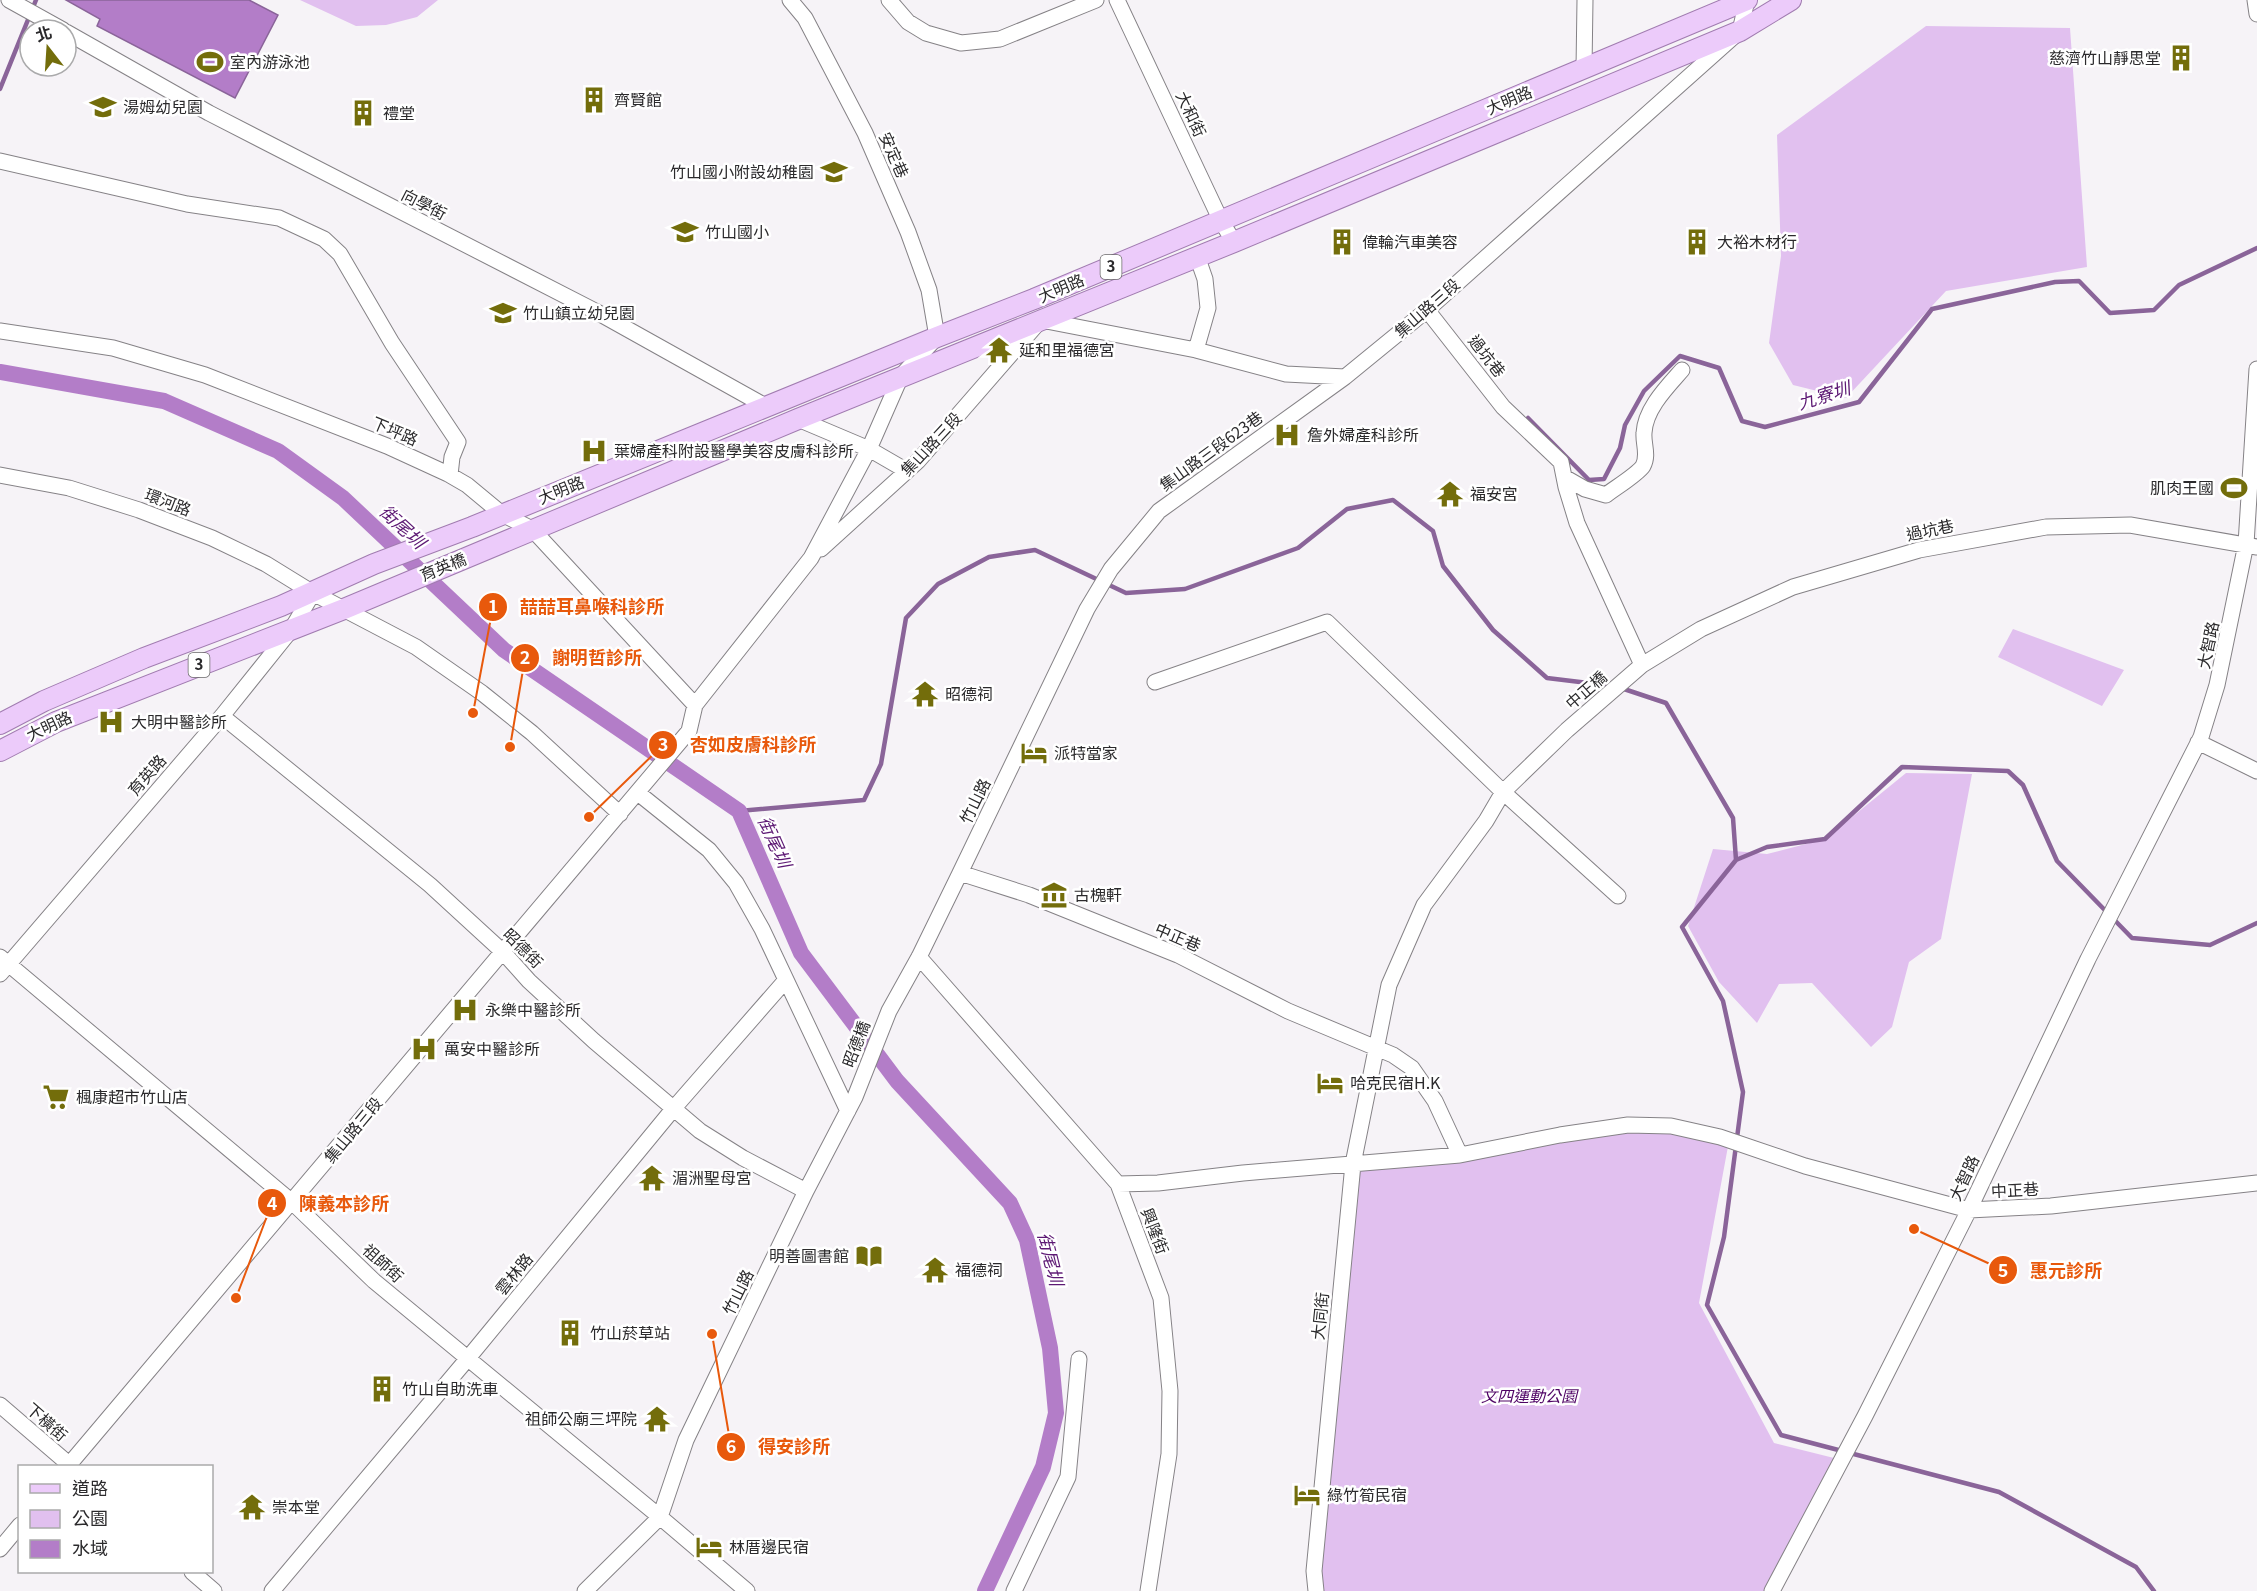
<svg xmlns="http://www.w3.org/2000/svg" width="2257" height="1591" font-family="Georgia,'Noto Sans TC',serif">
<style>
.green{fill:#e1c0ef}
.water{fill:#b37dc8;stroke:#8a6499;stroke-width:1.5}
.lines{fill:none;stroke-linecap:round;stroke-linejoin:round}
.stream{stroke:#8a6499;stroke-width:4.5}
.canal{stroke:#b37dc8;stroke-width:16}
.minor-casing{stroke:#858286;stroke-width:17}
.major-casing{stroke:#a17cb0;stroke-width:22}
.minor{stroke:#fff;stroke-width:15}
.major{stroke:#eccbfa;stroke-width:20}
.labels{text-anchor:middle;stroke-width:5;stroke-linejoin:round;paint-order:stroke}
.shield{fill:#fff;stroke:#6b6a6b;stroke-width:1.5}
.shield-label{font-size:15px;font-weight:bold;fill:#2b2a2c}
.poi-label{font-size:16px;fill:#2b2a2c;stroke:#fff;text-anchor:start}
.street-label{font-size:16px;fill:#2b2a2c;stroke:#fff}
.park-label{font-size:16px;font-style:italic;fill:#4e0364;stroke:#fff}
.water-label{font-size:18px;font-style:italic;fill:#5d1974;stroke:#fff}
.leader{fill:none;stroke:#e8590c;stroke-width:2}
.callout-dot{fill:#e8590c;stroke:#fff;stroke-width:2}
.mark-label{font-size:18px;text-anchor:middle;font-weight:bold;fill:#fff}
.callout-label{font-size:18px;text-anchor:middle;font-weight:bold;fill:#e8590c;stroke:#fff;stroke-width:5;stroke-linejoin:round;paint-order:stroke}
</style>
<rect width="100%" height="100%" fill="#f6f3f7"/>
<path class="green" d="M 300,0 L 438,0 L 417,17 L 386,25 L 356,26 Z
M 1926,26 L 2070,28 L 2087,267 L 1946,291 L 1846,398 L 1793,385 L 1769,343 L 1781,256 L 1777,135 Z
M 2013,629 L 2124,670 L 2102,706 L 1998,657 Z
M 1906,773 L 1972,774 L 1941,939 L 1909,962 L 1892,1027 L 1871,1047 L 1812,983 L 1779,984 L 1757,1023 L 1719,982 L 1688,926 L 1713,849 L 1767,854 L 1825,839 Z
M 1628,1125 L 1729,1141 L 1699,1303 L 1774,1443 L 1842,1460 L 1773,1591 L 1319,1591 L 1357,1168 Z"/>
<path class="water" d="M 66,0 L 249,0 L 278,15 L 235,98 L 97,26 L 100,19 Z"/>
<g class="lines">
<path class="stream" d="M 0,89 L 36,0
M 1528,418 L 1589,480 L 1604,479 L 1620,448 L 1625,425 L 1644,391 L 1680,356 L 1719,368 L 1742,421 L 1765,427 L 1859,402 L 1932,309 L 2055,282 L 2079,281 L 2110,313 L 2154,310 L 2179,285 L 2257,248
M 1621,688 L 1666,703 L 1733,818 L 1736,860 L 1682,927 L 1723,1001 L 1743,1092 L 1724,1237 L 1707,1305 L 1781,1435 L 1999,1492 L 2136,1567 L 2154,1591
M 739,811 L 864,800 L 881,764 L 906,618 L 938,584 L 989,557 L 1035,550 L 1126,593 L 1185,589 L 1298,548 L 1347,509 L 1393,500 L 1433,531 L 1443,566 L 1493,630 L 1547,678 L 1613,686
M 1736,860 L 1767,847 L 1825,839 L 1902,767 L 2008,771 L 2023,785 L 2057,861 L 2132,938 L 2210,945 L 2257,923"/>
<path class="canal" d="M 0,372 L 164,401 L 278,451 L 343,498 L 504,650 L 739,811 L 801,953 L 897,1081 L 1010,1203 L 1027,1240 L 1050,1348 L 1056,1413 L 1043,1467 L 985,1591"/>
<g class="minor-casing">
<path id="minor" d="M 9,0 L 63,30
M 889,0 L 908,22 L 926,33 L 961,43 L 1000,39 L 1096,0
M 1117,0 L 1221,221 L 1234,242
M 2255,0 L 2257,14
M 66,32 L 209,113 L 595,311 L 767,407
M 1584,69 L 1585,0
M 0,161 L 187,204 L 279,218 L 324,239 L 340,254 L 392,343 L 458,442 L 452,457 L 450,475
M 1427,310 L 1503,407 L 1561,462 L 1566,487 L 1577,523 L 1642,665
M 1041,320 L 1196,350 L 1286,374 L 1345,377 L 1427,310 L 1740,31 L 1747,0
M 0,331 L 113,348 L 205,375 L 387,446 L 448,474 L 467,485 L 502,514 L 532,529 L 695,705
M 1196,350 L 1208,308 L 1205,279 L 1197,256
M 798,419 L 869,449 L 907,471
M 0,475 L 69,488 L 139,510 L 212,538 L 266,564 L 313,593 L 416,647 L 482,693 L 532,733 L 620,814
M 1564,477 L 1585,489 L 1606,495 C 1615,488 1638,474 1643,466 C 1649,455 1643,444 1644,433 C 1645,409 1667,387 1682,370
M 821,549 L 918,461 L 1039,322
M 1155,682 L 1327,622 L 1503,792 L 1618,896
M 222,716 L 430,885 L 503,952 L 529,981 L 594,1041 L 700,1131 L 743,1158 L 806,1191
M 2198,742 L 2257,771
M 638,793 L 709,850 L 736,883 L 762,929 L 848,1111
M 960,873 L 1029,895 L 1178,955 L 1288,1011 L 1393,1055 L 1412,1068 L 1435,1101 L 1460,1155
M 0,957 L 292,1202 L 374,1281 L 660,1517 L 747,1591
M 919,957 L 1118,1184 L 1161,1298 L 1170,1391 L 1169,1454 L 1148,1591
M 0,974 L 222,716 L 291,630 L 313,593
M 1118,1184 L 1158,1183 L 1243,1173 L 1460,1155 L 1560,1135 L 1628,1125 L 1671,1126 L 1720,1137 L 1805,1166 L 1969,1210 L 2051,1206 L 2257,1183
M 0,1405 L 71,1466
M 68,1466 L 689,731 L 695,705 L 811,558 L 869,449 L 901,376 L 937,337 L 929,290 L 908,232 L 865,133 L 805,18 L 790,0
M 0,1549 L 20,1525
M 192,1572 L 214,1591
M 272,1591 L 469,1357 L 674,1108 L 785,981
M 585,1591 L 660,1517 L 686,1440 L 806,1191 L 855,1097 L 889,1011 L 919,957 L 960,873 L 1087,609 L 1111,569 L 1159,511 L 1345,377
M 1014,1591 L 1068,1477 L 1079,1359
M 1316,1591 L 1314,1571 L 1353,1164 L 1389,985 L 1424,905 L 1486,821 L 1503,792 L 1567,730 L 1642,665 L 1701,629 L 1793,587 L 1919,550 L 2046,527 L 2130,525 L 2257,547
M 1772,1591 L 1865,1416 L 1969,1210 L 2088,959 L 2201,737 L 2217,685 L 2246,544 L 2257,369"/>
</g>
<g class="major-casing">
<path id="major" d="M 0,724 L 44,701 L 144,658 L 281,606 L 374,564 L 472,527 L 937,337 L 1034,299 L 1747,0
M 0,751 L 56,722 L 344,609 L 798,419 L 1234,242 L 1740,31 L 1791,0"/>
</g>
<use href="#minor" class="minor"/>
<use href="#major" class="major"/>
</g>
<defs>
<g id="building-bare" transform="scale(2.07)"><path d="M-4-6H4V6H1V3H-1V6H-4ZM-2.5-4.3h1.7v1.8h-1.7ZM.8-4.3h1.7v1.8H.8ZM-2.5-1h1.7V.8h-1.7ZM.8-1h1.7V.8H.8Z" fill="#736d0b" stroke="#fff" stroke-width="2.5" paint-order="stroke"/></g>
<g id="stadium-bare" transform="scale(2.07)"><path d="M0-5a6.5 5 0 1 0 0 10a6.5 5 0 1 0 0-10ZM-3.5-1.8h7v3.6h-7Z" fill="#736d0b" stroke="#fff" stroke-width="2.5" paint-order="stroke"/></g>
<g id="school-bare" transform="scale(2.07)"><path d="M0-5L7-2L0 1L-7-2ZM-4 1L0 2.5L4 1V4Q0 6-4 4Z" fill="#736d0b" stroke="#fff" stroke-width="2.5" paint-order="stroke"/></g>
<g id="temple-bare" transform="scale(2.07)"><path d="M0-6L5-2H3V0L6.5 2.5H4V6H1.5V3h-3V6H-4V2.5H-6.5L-3 0V-2H-5Z" fill="#736d0b" stroke="#fff" stroke-width="2.5" paint-order="stroke"/></g>
<g id="hospital-bare" transform="scale(2.07)"><path d="M-5-5h3v3.5h4V-5h3V5h-3V1.5h-4V5h-3Z" fill="#736d0b" stroke="#fff" stroke-width="2.5" paint-order="stroke"/></g>
<g id="hotel-bare" transform="scale(2.07)"><path d="M-6-4.5h1.5V1H6V5H4.5V3h-9V5H-6ZM-4 0a1.8 1.8 0 1 1 3.6 0ZM.5 0V-2.5h3Q6-2.5 6 0Z" fill="#736d0b" stroke="#fff" stroke-width="2.5" paint-order="stroke"/></g>
<g id="museum-bare" transform="scale(2.07)"><path d="M0-6L6-3V-2H-6V-3ZM-5-1h2V3h-2ZM-1-1h2V3h-2ZM3-1h2V3H3ZM-6 4H6V6H-6Z" fill="#736d0b" stroke="#fff" stroke-width="2.5" paint-order="stroke"/></g>
<g id="supermarket-bare" transform="scale(2.07)"><path d="M-6-5.5h2.5l.6 2H6L4.5 2H-2.5L-4.4-4H-6ZM-1.5 3.2a1.3 1.3 0 1 0 .1 0ZM3 3.2a1.3 1.3 0 1 0 .1 0Z" fill="#736d0b" stroke="#fff" stroke-width="2.5" paint-order="stroke"/></g>
<g id="library-bare" transform="scale(2.07)"><path d="M-6-4Q-3-5.5-.7-3.5V5Q-3 3-6 4ZM6-4Q3-5.5 .7-3.5V5Q3 3 6 4Z" fill="#736d0b" stroke="#fff" stroke-width="2.5" paint-order="stroke"/></g>
</defs>
<g fill-rule="evenodd">
<use href="#building-bare" x="2181" y="58"/>
<use href="#stadium-bare" x="210" y="62"/>
<use href="#building-bare" x="594" y="100"/>
<use href="#school-bare" x="103" y="107"/>
<use href="#building-bare" x="363" y="113"/>
<use href="#school-bare" x="834" y="172"/>
<use href="#school-bare" x="685" y="232"/>
<use href="#building-bare" x="1342" y="242"/>
<use href="#building-bare" x="1697" y="242"/>
<use href="#school-bare" x="503" y="313"/>
<use href="#temple-bare" x="999" y="350"/>
<use href="#hospital-bare" x="1287" y="435"/>
<use href="#hospital-bare" x="594" y="451"/>
<use href="#stadium-bare" x="2234" y="488"/>
<use href="#temple-bare" x="1450" y="494"/>
<use href="#temple-bare" x="925" y="694"/>
<use href="#hospital-bare" x="111" y="722"/>
<use href="#hotel-bare" x="1034" y="753"/>
<use href="#museum-bare" x="1054" y="895"/>
<use href="#hospital-bare" x="465" y="1010"/>
<use href="#hospital-bare" x="424" y="1049"/>
<use href="#hotel-bare" x="1330" y="1083"/>
<use href="#supermarket-bare" x="56" y="1097"/>
<use href="#temple-bare" x="652" y="1178"/>
<use href="#library-bare" x="869" y="1256"/>
<use href="#temple-bare" x="935" y="1270"/>
<use href="#building-bare" x="570" y="1333"/>
<use href="#building-bare" x="382" y="1389"/>
<use href="#temple-bare" x="657" y="1419"/>
<use href="#hotel-bare" x="1307" y="1495"/>
<use href="#temple-bare" x="252" y="1507"/>
<use href="#hotel-bare" x="709" y="1547"/>
</g>
<g class="labels">
<g class="shield">
<rect x="1100.5" y="255" width="21" height="24" rx="4.5"/>
<rect x="188.5" y="653" width="21" height="24" rx="4.5"/>
</g>
<g class="shield-label">
<text x="1111" y="272">3</text>
<text x="199" y="670">3</text>
</g>
<g class="poi-label">
<text x="2161" y="64" text-anchor="end">慈濟竹山靜思堂</text>
<text x="230" y="68">室內游泳池</text>
<text x="614" y="106">齊賢館</text>
<text x="123" y="113">湯姆幼兒園</text>
<text x="383" y="119">禮堂</text>
<text x="814" y="178" text-anchor="end">竹山國小附設幼稚園</text>
<text x="705" y="238">竹山國小</text>
<text x="1362" y="248">偉輪汽車美容</text>
<text x="1717" y="248">大裕木材行</text>
<text x="523" y="319">竹山鎮立幼兒園</text>
<text x="1019" y="356">延和里福德宮</text>
<text x="1307" y="441">詹外婦產科診所</text>
<text x="614" y="457">葉婦產科附設醫學美容皮膚科診所</text>
<text x="2214" y="494" text-anchor="end">肌肉王國</text>
<text x="1470" y="500">福安宮</text>
<text x="945" y="700">昭德祠</text>
<text x="131" y="728">大明中醫診所</text>
<text x="1054" y="759">派特當家</text>
<text x="1074" y="901">古槐軒</text>
<text x="485" y="1016">永樂中醫診所</text>
<text x="444" y="1055">萬安中醫診所</text>
<text x="1350" y="1089">哈克民宿H.K</text>
<text x="76" y="1103">楓康超市竹山店</text>
<text x="672" y="1184">湄洲聖母宮</text>
<text x="849" y="1262" text-anchor="end">明善圖書館</text>
<text x="955" y="1276">福德祠</text>
<text x="590" y="1339">竹山菸草站</text>
<text x="402" y="1395">竹山自助洗車</text>
<text x="637" y="1425" text-anchor="end">祖師公廟三坪院</text>
<text x="1327" y="1501">綠竹筍民宿</text>
<text x="272" y="1513">崇本堂</text>
<text x="729" y="1553">林厝邊民宿</text>
</g>
<g class="street-label">
<text transform="translate(1509 100) rotate(-23)" y="6">大明路</text>
<text transform="translate(1191 114) rotate(65)" y="6">大和街</text>
<text transform="translate(894 155) rotate(66)" y="6">安定巷</text>
<text transform="translate(424 204) rotate(27)" y="6">向學街</text>
<text transform="translate(1061 288) rotate(-23)" y="6">大明路</text>
<text transform="translate(1427 308) rotate(-41)" y="6">集山路三段</text>
<text transform="translate(1487 356) rotate(52)" y="6">過坑巷</text>
<text transform="translate(395 431) rotate(23)" y="6">下坪路</text>
<text transform="translate(931 444) rotate(-47)" y="6">集山路三段</text>
<text transform="translate(1211 451) rotate(-36)" y="6">集山路三段623巷</text>
<text transform="translate(561 490) rotate(-22)" y="6">大明路</text>
<text transform="translate(168 502) rotate(21)" y="6">環河路</text>
<text transform="translate(1930 530) rotate(-12)" y="6">過坑巷</text>
<text transform="translate(443 567) rotate(-22)" y="6">育英橋</text>
<text transform="translate(2208 645) rotate(-78)" y="6">大智路</text>
<text transform="translate(1586 690) rotate(-41)" y="6">中正橋</text>
<text transform="translate(49 726) rotate(-25)" y="6">大明路</text>
<text transform="translate(147 775) rotate(-49)" y="6">育英路</text>
<text transform="translate(975 801) rotate(-64)" y="6">竹山路</text>
<text transform="translate(1178 937) rotate(23)" y="6">中正巷</text>
<text transform="translate(523 948) rotate(45)" y="6">昭德街</text>
<text transform="translate(856 1044) rotate(-69)" y="6">昭德橋</text>
<text transform="translate(353 1130) rotate(-50)" y="6">集山路三段</text>
<text transform="translate(1964 1178) rotate(-65)" y="6">大智路</text>
<text transform="translate(2015 1190) rotate(-3)" y="6">中正巷</text>
<text transform="translate(1155 1231) rotate(69)" y="6">興隆街</text>
<text transform="translate(383 1263) rotate(42)" y="6">祖師街</text>
<text transform="translate(514 1274) rotate(-51)" y="6">雲林路</text>
<text transform="translate(738 1292) rotate(-64)" y="6">竹山路</text>
<text transform="translate(1320 1316) rotate(-84)" y="6">大同街</text>
<text transform="translate(47 1422) rotate(41)" y="6">下橫街</text>
</g>
<g class="park-label">
<text x="1529" y="1402">文四運動公園</text>
</g>
<g class="water-label">
<text transform="translate(1824 396) rotate(-17)" y="6">九寮圳</text>
<text transform="translate(402 527) rotate(43)" y="6">街尾圳</text>
<text transform="translate(774 842) rotate(66)" y="6">街尾圳</text>
<text transform="translate(1050 1259) rotate(76)" y="6">街尾圳</text>
</g>
</g>
<path class="leader" d="M473 713L493 607M510 747L525 658M589 817L663 745M236 1298L272 1203M1914 1229L2003 1270M712 1334L731 1447"/>
<g class="callout-dot">
<circle cx="473" cy="713" r="6"/>
<circle cx="510" cy="747" r="6"/>
<circle cx="589" cy="817" r="6"/>
<circle cx="236" cy="1298" r="6"/>
<circle cx="1914" cy="1229" r="6"/>
<circle cx="712" cy="1334" r="6"/>
<circle cx="493" cy="607" r="15"/>
<circle cx="525" cy="658" r="15"/>
<circle cx="663" cy="745" r="15"/>
<circle cx="272" cy="1203" r="15"/>
<circle cx="2003" cy="1270" r="15"/>
<circle cx="731" cy="1447" r="15"/>
</g>
<g class="mark-label">
<text x="493" y="613">1</text>
<text x="525" y="664">2</text>
<text x="663" y="751">3</text>
<text x="272" y="1210">4</text>
<text x="2003" y="1277">5</text>
<text x="731" y="1453">6</text>
</g>
<g class="callout-label">
<text x="592" y="613">喆喆耳鼻喉科診所</text>
<text x="597" y="664">謝明哲診所</text>
<text x="753" y="751">杏如皮膚科診所</text>
<text x="344" y="1210">陳義本診所</text>
<text x="2066" y="1277">惠元診所</text>
<text x="794" y="1453">得安診所</text>
</g>
<rect x="18" y="1465" width="195" height="108" fill="#ffffff" stroke="#aaaaab" stroke-width="1.5"/>
<rect x="30" y="1484" width="30" height="9" fill="#eccbfa" stroke="#aaaaab" stroke-width="1.5"/>
<text x="72" y="1495" font-size="18" fill="#2b2a2c">道路</text>
<rect x="30" y="1510" width="30" height="18" fill="#e1c0ef" stroke="#aaaaab" stroke-width="1.5"/>
<text x="72" y="1525" font-size="18" fill="#2b2a2c">公園</text>
<rect x="30" y="1540" width="30" height="18" fill="#b37dc8" stroke="#aaaaab" stroke-width="1.5"/>
<text x="72" y="1555" font-size="18" fill="#2b2a2c">水域</text>
<g transform="translate(48 48) rotate(343)"><circle r="28" fill="#ffffff" stroke="#aaaaab" stroke-width="1.5"/>
<path d="M0-4.5L10 22L0 15L-10 22Z" fill="#736d0b"/>
<text y="-9" font-size="16" font-weight="bold" text-anchor="middle" fill="#2b2a2c">北</text>
</g>
</svg>
